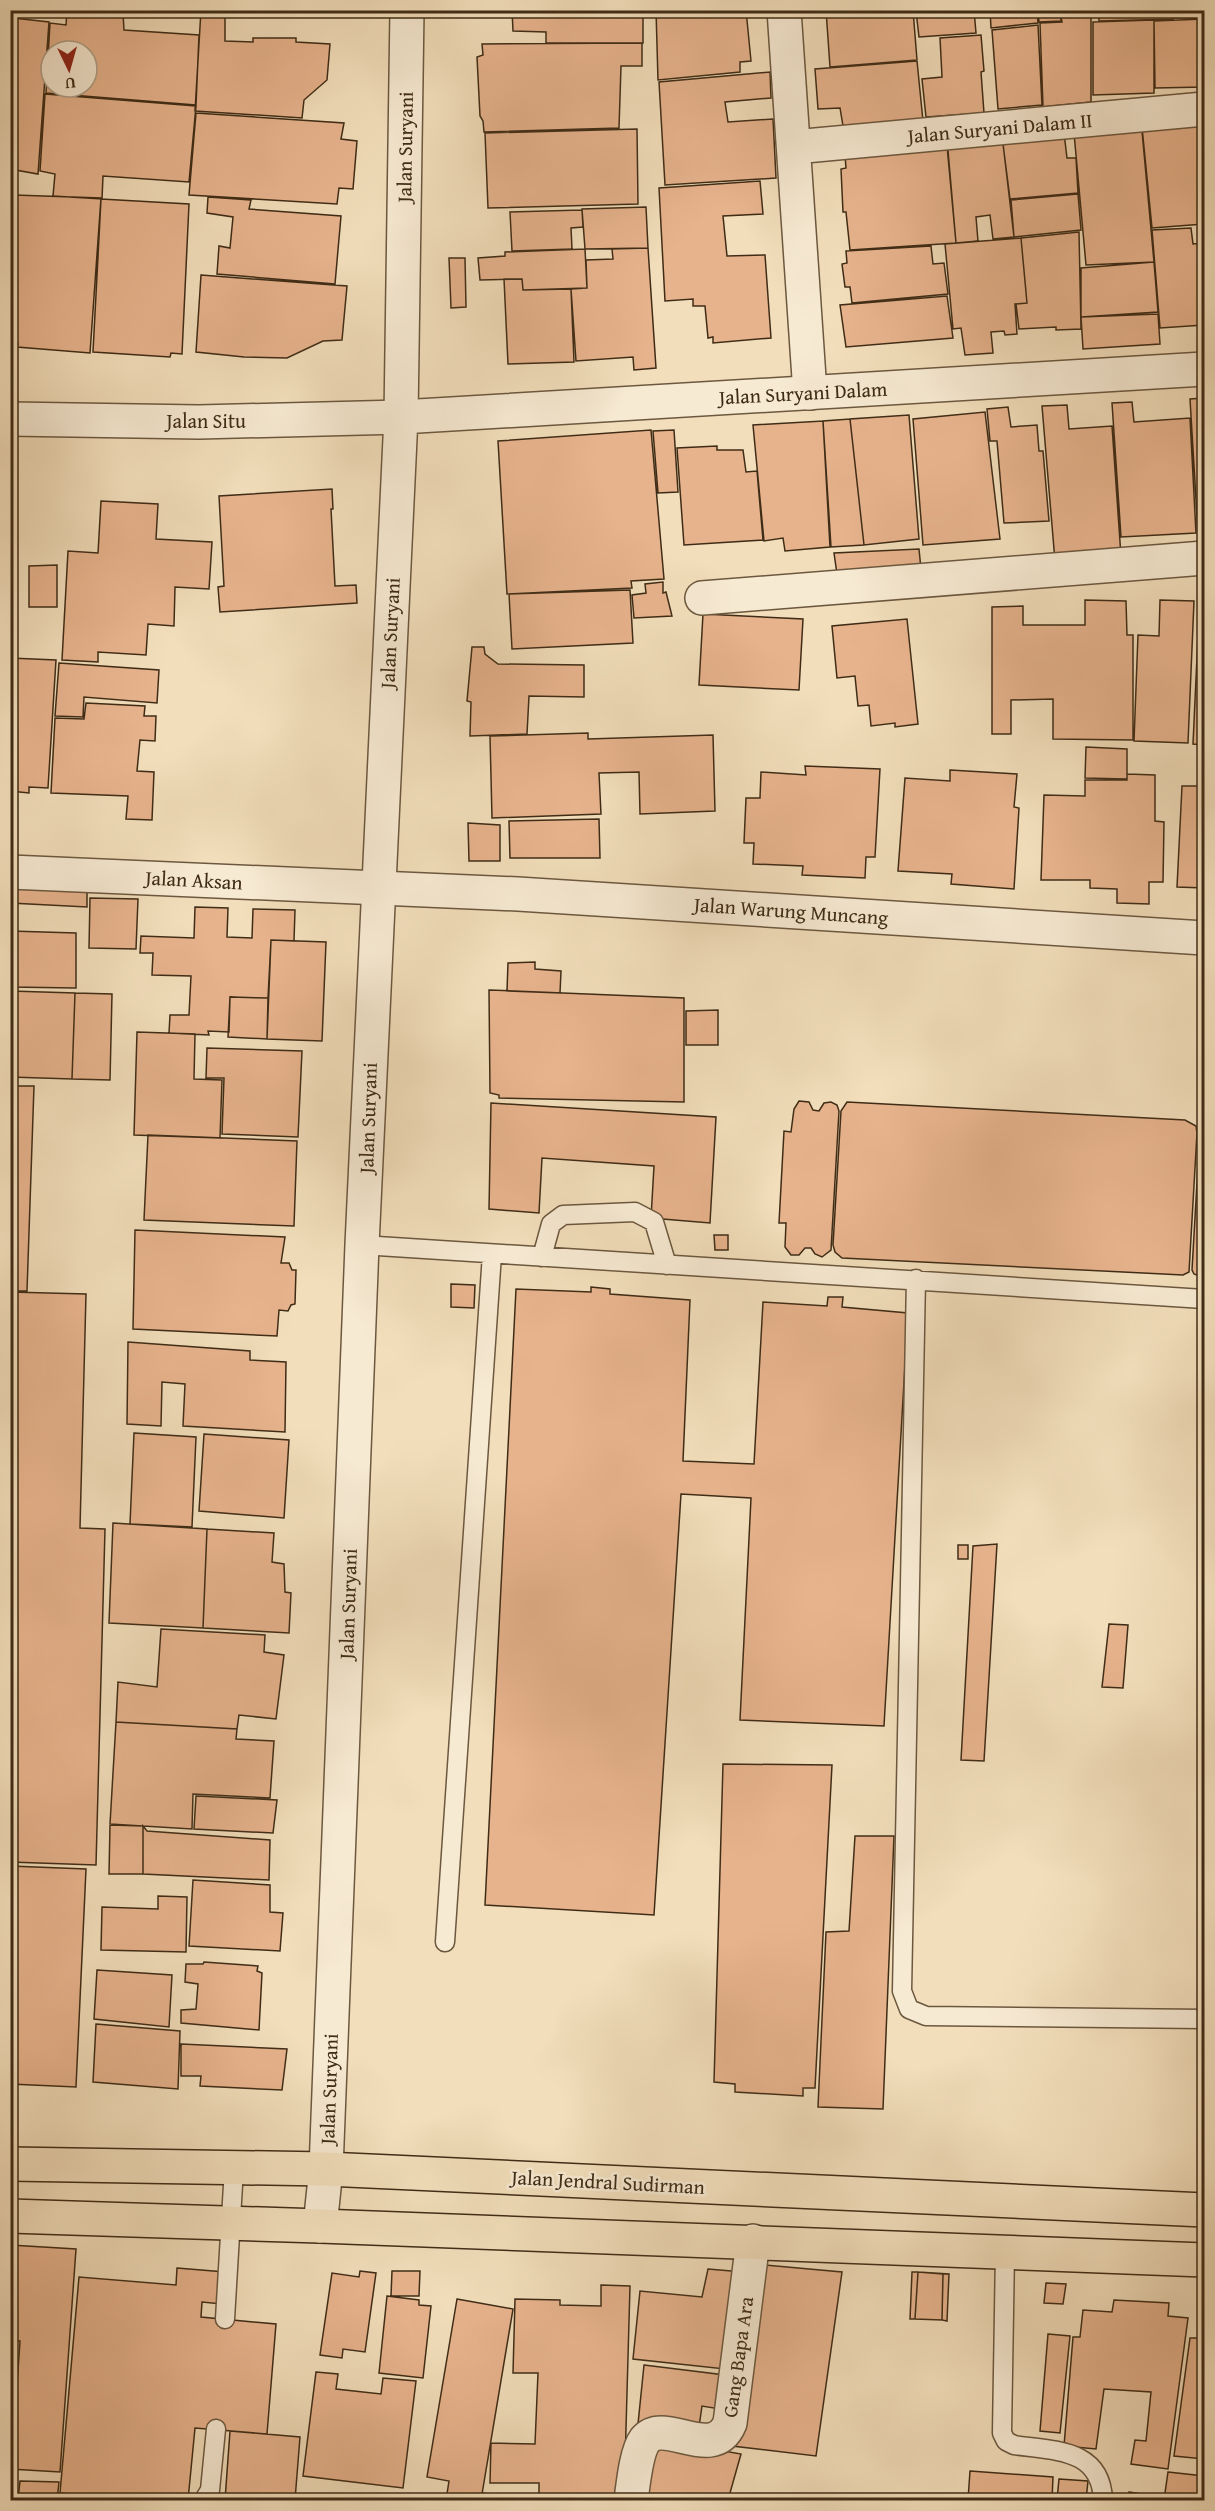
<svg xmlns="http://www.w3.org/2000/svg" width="1215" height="2511" font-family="'Gentium Book Plus',serif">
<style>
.building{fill:#e7b38d;stroke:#3f2c16;stroke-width:1.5;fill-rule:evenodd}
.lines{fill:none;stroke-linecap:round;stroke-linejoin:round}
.service-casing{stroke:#6c583f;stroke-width:21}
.minor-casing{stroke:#6c583f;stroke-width:36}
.tertiary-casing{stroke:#6c583f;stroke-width:36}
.primary-casing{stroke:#3f2c16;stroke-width:36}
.service{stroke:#f7ead3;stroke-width:18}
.minor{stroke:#f7ead3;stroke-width:33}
.tertiary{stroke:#f7ead3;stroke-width:33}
.primary{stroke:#f2debb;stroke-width:33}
.labels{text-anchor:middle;stroke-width:5;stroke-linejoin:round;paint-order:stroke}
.street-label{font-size:20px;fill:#3f2c16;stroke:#f7ead3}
</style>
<rect width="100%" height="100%" fill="#f2debb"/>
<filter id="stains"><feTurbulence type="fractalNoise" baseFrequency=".00333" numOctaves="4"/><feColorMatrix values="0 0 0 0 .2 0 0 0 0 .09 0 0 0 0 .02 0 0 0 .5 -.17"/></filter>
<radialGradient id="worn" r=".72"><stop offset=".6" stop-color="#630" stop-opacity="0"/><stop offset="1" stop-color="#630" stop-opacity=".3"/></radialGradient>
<path class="building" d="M 67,10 L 111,10 L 111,12 L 123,13 L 124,30 L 199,35 L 196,105 L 46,93 L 50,23 L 66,25 ZM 51,51 L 87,51 L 87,87 L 51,87 Z
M 201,10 L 225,10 L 225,41 L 253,42 L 253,38 L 296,38 L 296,42 L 330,44 L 327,80 L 304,100 L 302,118 L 195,111 Z
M 512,10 L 643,10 L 643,43 L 546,43 L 546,32 L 513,31 Z
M 656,10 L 746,10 L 751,61 L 740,62 L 740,72 L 658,80 Z
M 826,10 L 913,10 L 917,60 L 830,67 Z
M 974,10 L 976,33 L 919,37 L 916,11 Z
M 990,10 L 1037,10 L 1038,23 L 991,28 Z
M 1038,10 L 1091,10 L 1092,15 L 1061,17 L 1061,21 L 1039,22 Z
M 1098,10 L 1172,10 L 1173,19 L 1099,21 Z
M 1174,10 L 1204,10 L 1204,18 L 1174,18 Z
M 1091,15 L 1091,102 L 1043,107 L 1040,23 L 1062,22 L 1061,17 Z
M 13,18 L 49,22 L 38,174 L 10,169 L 10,52 Z
M 1204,19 L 1204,87 L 1155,88 L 1154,21 Z
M 1154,20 L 1154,93 L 1093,95 L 1093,22 Z
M 1038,25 L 1042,105 L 998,109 L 992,30 Z
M 981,35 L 984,71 L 981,72 L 984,113 L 926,117 L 922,79 L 942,77 L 940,38 Z
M 642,43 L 642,66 L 621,66 L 619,128 L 484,132 L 483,121 L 480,116 L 477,57 L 483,55 L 482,44 Z
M 917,61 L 923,121 L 843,126 L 840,108 L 818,109 L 815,69 Z
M 770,72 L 771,98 L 725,102 L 728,122 L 773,119 L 776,178 L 665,185 L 659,82 Z
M 45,94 L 196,106 L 189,182 L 103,176 L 102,199 L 53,196 L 55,174 L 40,171 Z
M 1203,110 L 1204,224 L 1152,228 L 1141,117 Z
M 196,113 L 344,123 L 341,139 L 357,141 L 353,189 L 339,188 L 337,204 L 189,195 Z
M 1109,127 L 1110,134 L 1142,131 L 1154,262 L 1086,265 L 1074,133 Z
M 637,129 L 638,204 L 488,208 L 485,133 Z
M 1064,133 L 1067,158 L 1076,158 L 1078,193 L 1010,199 L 1003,144 Z
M 946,135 L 956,243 L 850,250 L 846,212 L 843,212 L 841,169 L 846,168 L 844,144 Z
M 1002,135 L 1014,237 L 993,239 L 990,215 L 976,217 L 978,241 L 956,243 L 947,139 Z
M 760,181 L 763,214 L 723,216 L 727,256 L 765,255 L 771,338 L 713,343 L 713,337 L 708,338 L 705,306 L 693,306 L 693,299 L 665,301 L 659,188 Z
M 1078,194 L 1081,230 L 1014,237 L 1011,200 Z
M 14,195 L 101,198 L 90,353 L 17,347 L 18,344 L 10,343 L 10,256 Z
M 208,197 L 251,200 L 249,209 L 341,216 L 335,284 L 217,274 L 219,246 L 230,248 L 233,217 L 207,213 Z
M 101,199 L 189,204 L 182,354 L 171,353 L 170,357 L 93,352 Z
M 646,207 L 648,248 L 585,249 L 582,209 Z
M 582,210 L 583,227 L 571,228 L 572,249 L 512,251 L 510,212 Z
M 1191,228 L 1193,244 L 1204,243 L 1204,325 L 1160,328 L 1152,230 Z
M 1079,232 L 1081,329 L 1056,330 L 1056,327 L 1019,329 L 1016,304 L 1027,303 L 1021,238 Z
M 1021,238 L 1027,303 L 1015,304 L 1017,334 L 1005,335 L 1004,331 L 991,332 L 993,353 L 965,355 L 961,328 L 953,329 L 945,244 Z
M 931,246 L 933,264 L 944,263 L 948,294 L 852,303 L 850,287 L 845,287 L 842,264 L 847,263 L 846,251 Z
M 648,248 L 656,368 L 634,370 L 633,357 L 576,361 L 571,289 L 587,288 L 586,260 L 613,259 L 612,249 Z
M 585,249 L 587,288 L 523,290 L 522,279 L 480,280 L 478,258 L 505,256 L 505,252 Z
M 449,258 L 465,258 L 466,307 L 451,308 Z
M 1154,262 L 1158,312 L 1081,317 L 1081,268 Z
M 201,275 L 347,286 L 342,340 L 323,341 L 287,358 L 244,357 L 196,352 Z
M 504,279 L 522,279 L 523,290 L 571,289 L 574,362 L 508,364 Z
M 947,296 L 953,338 L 846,347 L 840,305 Z
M 1158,314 L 1160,344 L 1083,349 L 1081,317 Z
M 1204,398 L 1204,533 L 1198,533 L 1190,399 Z
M 1132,402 L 1134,422 L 1190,418 L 1196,533 L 1121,537 L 1112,403 Z
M 1067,405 L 1069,429 L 1112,426 L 1121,556 L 1055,561 L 1042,406 Z
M 1008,407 L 1011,427 L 1037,425 L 1039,451 L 1043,451 L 1049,521 L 1004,523 L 997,441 L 990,441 L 987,409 Z
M 985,412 L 1000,539 L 923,545 L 913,419 Z
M 909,415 L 919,539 L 864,545 L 850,419 Z
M 850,419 L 864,545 L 831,547 L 823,421 Z
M 823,421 L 830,547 L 785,551 L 783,538 L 764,541 L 753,425 Z
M 651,430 L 664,579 L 631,581 L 632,588 L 507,594 L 498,441 Z
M 674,430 L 678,492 L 658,493 L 653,431 Z
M 717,446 L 717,450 L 743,450 L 746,472 L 757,471 L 763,540 L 684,545 L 677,448 Z
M 332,489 L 333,509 L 331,509 L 335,586 L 356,585 L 357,603 L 220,612 L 218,587 L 224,586 L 219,496 Z
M 101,501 L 158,504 L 156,539 L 212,542 L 209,589 L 175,587 L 174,626 L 148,624 L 146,655 L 98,652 L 98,662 L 62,660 L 68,551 L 98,553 Z
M 919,549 L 921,569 L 837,574 L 834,553 Z
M 57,565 L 57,607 L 29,607 L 29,566 Z
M 663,582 L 663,593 L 666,592 L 672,616 L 634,618 L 632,595 L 646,593 L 645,584 Z
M 630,590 L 633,643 L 512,649 L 509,594 Z
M 1085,600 L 1126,601 L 1127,635 L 1133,635 L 1133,740 L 1053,739 L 1053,699 L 1011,700 L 1011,734 L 992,734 L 992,607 L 1023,606 L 1023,625 L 1085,625 Z
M 1160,600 L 1194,601 L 1188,743 L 1134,741 L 1138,635 L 1159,636 Z
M 703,614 L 803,619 L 799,690 L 699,685 Z
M 907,619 L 918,724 L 895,727 L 895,723 L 871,726 L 869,705 L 858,706 L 855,676 L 837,678 L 832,626 Z
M 1198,635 L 1204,635 L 1204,745 L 1193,744 Z
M 472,647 L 484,647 L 485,654 L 498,664 L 584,665 L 584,697 L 529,696 L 527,734 L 470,736 L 471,702 L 467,701 Z
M 10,658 L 56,660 L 48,788 L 29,787 L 29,793 L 10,791 Z
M 59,663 L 159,670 L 157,703 L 84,697 L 83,717 L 55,716 Z
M 86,703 L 145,706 L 144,716 L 156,716 L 155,741 L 140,740 L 137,771 L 154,772 L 152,820 L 126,819 L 128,796 L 51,793 L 55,718 L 84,719 Z
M 588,733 L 588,739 L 713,735 L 715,811 L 640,814 L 639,772 L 599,773 L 601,814 L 492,818 L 490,736 Z
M 1086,747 L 1127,749 L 1127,779 L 1085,778 Z
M 805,766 L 880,769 L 875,857 L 866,857 L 865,878 L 802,875 L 803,866 L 753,864 L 754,843 L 744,843 L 746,798 L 760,798 L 761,772 L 806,775 Z
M 950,770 L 1017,774 L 1014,807 L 1019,808 L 1014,889 L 951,884 L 952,874 L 898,871 L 905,778 L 950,781 Z
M 1127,774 L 1155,775 L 1155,821 L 1164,822 L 1163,882 L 1149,882 L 1149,904 L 1117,903 L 1117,889 L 1090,888 L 1090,880 L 1041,880 L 1044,795 L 1085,796 L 1085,780 L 1127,780 Z
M 1182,786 L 1204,786 L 1204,888 L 1177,887 Z
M 599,819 L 600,858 L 510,858 L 509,821 Z
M 468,823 L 500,825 L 500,861 L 469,861 Z
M 10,882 L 87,886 L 87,907 L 10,903 Z
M 90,898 L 138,899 L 136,949 L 89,948 Z
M 195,907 L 228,908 L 227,937 L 252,938 L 253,909 L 295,910 L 294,941 L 271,940 L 268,998 L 230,997 L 229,1032 L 208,1031 L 209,1035 L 169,1033 L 170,1015 L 189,1015 L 191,976 L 152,975 L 153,953 L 140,953 L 141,936 L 194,938 Z
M 10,931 L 76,933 L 76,988 L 10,987 Z
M 271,940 L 326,942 L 322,1041 L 267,1039 Z
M 535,962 L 535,969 L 561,971 L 560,993 L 507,991 L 508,963 Z
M 489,990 L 684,998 L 684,1102 L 499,1098 L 499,1095 L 490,1093 Z
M 10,991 L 75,993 L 72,1079 L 10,1077 Z
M 75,993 L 112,994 L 110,1080 L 72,1079 Z
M 230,997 L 268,998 L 267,1039 L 228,1037 Z
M 718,1010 L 718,1045 L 686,1045 L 686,1011 Z
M 137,1032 L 195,1034 L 194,1079 L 222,1080 L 220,1138 L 134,1135 Z
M 207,1048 L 302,1051 L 298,1137 L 222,1134 L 224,1078 L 206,1078 Z
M 10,1086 L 34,1086 L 27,1291 L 10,1291 Z
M 799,1101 L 809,1102 L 813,1110 L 819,1111 L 824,1103 L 831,1102 L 837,1105 L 839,1111 L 831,1250 L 822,1257 L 815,1254 L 811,1248 L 805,1248 L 799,1255 L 791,1255 L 785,1247 L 786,1223 L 779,1223 L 784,1131 L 791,1132 L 794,1109 Z
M 847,1102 L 1185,1120 L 1196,1126 L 1197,1133 L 1189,1272 L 1183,1275 L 842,1258 L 835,1252 L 833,1245 L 841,1111 Z
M 491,1103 L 716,1117 L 710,1223 L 651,1218 L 654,1166 L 542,1158 L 539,1213 L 489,1209 Z
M 1204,1125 L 1204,1277 L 1202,1277 L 1194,1274 L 1192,1270 L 1200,1130 Z
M 148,1135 L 297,1141 L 294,1226 L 144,1220 Z
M 135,1230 L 285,1237 L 281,1263 L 289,1263 L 292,1270 L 296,1270 L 295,1304 L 291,1305 L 288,1311 L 279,1310 L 277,1336 L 133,1329 Z
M 714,1235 L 728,1235 L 728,1250 L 715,1250 Z
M 451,1284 L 475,1285 L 474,1308 L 451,1307 Z
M 591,1287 L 610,1289 L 610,1294 L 690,1300 L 683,1461 L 754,1464 L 763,1302 L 827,1306 L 828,1297 L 843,1297 L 842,1307 L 908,1313 L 884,1726 L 740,1720 L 751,1498 L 681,1494 L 654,1915 L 485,1905 L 516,1289 L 591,1292 Z
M 10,1292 L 86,1294 L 80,1528 L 105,1529 L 96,1865 L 10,1862 Z
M 128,1342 L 250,1351 L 250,1360 L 286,1362 L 285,1432 L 183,1426 L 185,1384 L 162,1382 L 161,1426 L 127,1424 Z
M 134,1433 L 196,1437 L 192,1527 L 130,1524 Z
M 204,1434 L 289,1440 L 284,1518 L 199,1511 Z
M 113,1523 L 207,1529 L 203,1628 L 109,1623 Z
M 207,1529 L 274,1533 L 272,1562 L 284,1564 L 285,1592 L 291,1593 L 289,1633 L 203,1628 Z
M 997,1544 L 984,1761 L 961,1760 L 973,1546 Z
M 958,1545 L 968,1545 L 968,1559 L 958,1559 Z
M 1109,1624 L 1128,1625 L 1123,1688 L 1102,1687 Z
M 161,1629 L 265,1635 L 264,1652 L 284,1655 L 276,1719 L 239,1715 L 237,1729 L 116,1722 L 118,1682 L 157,1687 Z
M 116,1722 L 237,1729 L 236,1739 L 274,1741 L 270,1798 L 193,1794 L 192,1829 L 110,1824 Z
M 723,1764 L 832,1765 L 815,2088 L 803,2088 L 803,2096 L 735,2092 L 735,2084 L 714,2082 Z
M 196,1796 L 277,1800 L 273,1833 L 194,1829 Z
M 110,1825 L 143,1826 L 143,1874 L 109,1874 Z
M 143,1826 L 147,1831 L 270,1840 L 269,1880 L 143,1874 Z
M 855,1836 L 894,1836 L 883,2109 L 818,2107 L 826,1932 L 849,1931 Z
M 10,1866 L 86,1869 L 76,2087 L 10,2084 Z
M 193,1880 L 270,1885 L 270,1912 L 283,1913 L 280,1951 L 189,1946 Z
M 158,1896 L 187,1897 L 186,1952 L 101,1950 L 102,1907 L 158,1909 Z
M 204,1962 L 258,1966 L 257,1971 L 262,1973 L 259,2030 L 181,2023 L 181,2010 L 196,2009 L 198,1984 L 185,1982 L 186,1964 L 203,1964 Z
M 97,1970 L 172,1975 L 169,2027 L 94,2019 Z
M 96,2024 L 180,2031 L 178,2089 L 93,2082 Z
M 181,2044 L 287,2049 L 282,2090 L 200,2086 L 201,2076 L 181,2076 Z
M 10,2245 L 76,2249 L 60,2472 L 10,2469 L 10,2415 L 15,2415 L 20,2341 L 10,2341 Z
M 755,2264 L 842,2272 L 816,2456 L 732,2446 Z
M 177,2268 L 225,2272 L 222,2304 L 202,2302 L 201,2317 L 276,2324 L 267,2434 L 195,2428 L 188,2500 L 145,2500 L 60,2493 L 79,2277 L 176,2285 Z
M 708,2269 L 743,2272 L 725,2369 L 633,2359 L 640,2291 L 702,2297 Z
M 360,2271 L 376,2273 L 365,2352 L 343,2349 L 342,2358 L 320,2355 L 332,2273 L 359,2277 Z
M 392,2271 L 420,2271 L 419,2296 L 391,2296 Z
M 912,2272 L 918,2272 L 915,2319 L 910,2319 Z
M 918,2272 L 943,2274 L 942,2320 L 915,2319 Z
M 918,2272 L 949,2274 L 947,2321 L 942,2320 L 943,2274 Z
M 1046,2283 L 1066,2284 L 1063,2304 L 1044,2303 Z
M 601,2285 L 630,2286 L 624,2500 L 539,2500 L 539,2483 L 490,2483 L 491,2443 L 535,2444 L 538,2373 L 513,2373 L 515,2299 L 560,2300 L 560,2305 L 601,2306 Z
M 387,2296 L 419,2300 L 419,2305 L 431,2306 L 423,2378 L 379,2373 Z
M 457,2299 L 513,2309 L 481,2500 L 446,2500 L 449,2481 L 427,2477 Z
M 1114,2300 L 1169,2303 L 1168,2316 L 1188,2318 L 1168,2469 L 1131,2464 L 1135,2440 L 1146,2441 L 1151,2392 L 1104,2389 L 1096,2449 L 1064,2446 L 1073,2337 L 1080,2337 L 1083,2310 L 1112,2312 Z
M 1204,2330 L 1204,2459 L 1174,2456 L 1190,2338 L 1202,2338 Z
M 1048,2334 L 1070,2336 L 1060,2433 L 1040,2431 Z
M 644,2365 L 725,2375 L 720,2409 L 702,2406 L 698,2434 L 638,2424 Z
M 316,2372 L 338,2374 L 336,2389 L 381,2394 L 383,2378 L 416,2381 L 403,2488 L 303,2476 Z
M 230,2431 L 300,2437 L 295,2500 L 225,2500 Z
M 655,2445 L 696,2446 L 741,2454 L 728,2500 L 664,2500 L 646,2496 Z
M 970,2471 L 1053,2477 L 1052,2500 L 968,2500 Z
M 1168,2472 L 1204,2476 L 1202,2500 L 1164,2500 Z
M 1059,2479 L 1088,2481 L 1086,2500 L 1057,2500 Z
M 20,2481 L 59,2482 L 57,2500 L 18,2500 Z
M 1129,2492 L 1162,2497 L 1161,2500 L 1128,2500 Z
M 483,2493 L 498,2496 L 497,2500 L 481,2500 Z"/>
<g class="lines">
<g class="service-casing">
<path id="service" d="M 362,1245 C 643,1264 924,1279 1204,1299
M 542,1257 L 551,1224 L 563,1215 L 635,1212 L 654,1222 L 667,1265
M 916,1279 L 902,1991 L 909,2009 L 926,2016 L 1204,2019
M 445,1942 L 492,1254
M 1005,2251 L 1002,2433 L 1006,2441 L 1014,2445 C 1054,2451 1101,2448 1103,2500
M 225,2319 L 234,2168
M 204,2500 L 210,2490 L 216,2429"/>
</g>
<g class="minor-casing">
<path id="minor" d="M 784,10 L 810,393
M 794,147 L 1204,109
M 401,417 L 407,10
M 702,598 L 1204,558
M 10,872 L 518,894 L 1204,938
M 631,2500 C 633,2486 636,2452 645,2440 C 664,2416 713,2464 730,2423 L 753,2241"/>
</g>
<g class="tertiary-casing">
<path id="tertiary" d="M 10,419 L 199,422 L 401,417 L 1204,369
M 320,2226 L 326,2169 L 362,1245 L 401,417"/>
</g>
<g class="primary-casing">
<path id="primary" d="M 10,2164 L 326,2169 L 1204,2210
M 10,2216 L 320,2226 L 1204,2260"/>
</g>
<use href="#service" class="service"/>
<use href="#minor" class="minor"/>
<use href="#tertiary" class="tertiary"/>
<use href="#primary" class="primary"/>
</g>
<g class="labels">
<g class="street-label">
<text transform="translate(1000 128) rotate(-5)" y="7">Jalan Suryani Dalam II</text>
<text transform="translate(405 147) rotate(-89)" y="7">Jalan Suryani</text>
<text transform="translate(803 393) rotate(-3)" y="7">Jalan Suryani Dalam</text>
<text x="206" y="428">Jalan Situ</text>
<text transform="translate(390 633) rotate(-87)" y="7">Jalan Suryani</text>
<text transform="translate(194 880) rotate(3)" y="7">Jalan Aksan</text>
<text transform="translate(791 911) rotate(4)" y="7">Jalan Warung Muncang</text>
<text transform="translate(368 1118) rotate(-88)" y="7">Jalan Suryani</text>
<text transform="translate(348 1604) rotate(-88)" y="7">Jalan Suryani</text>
<text transform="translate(329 2089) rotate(-88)" y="7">Jalan Suryani</text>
<text transform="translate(608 2182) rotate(3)" y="7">Jalan Jendral Sudirman</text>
<text transform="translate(738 2357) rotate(-82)" y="7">Gang Bapa Ara</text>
</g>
</g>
<rect width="1215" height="2511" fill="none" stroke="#f2debb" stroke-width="36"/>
<rect x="12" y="12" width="1191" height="2487" fill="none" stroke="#3f2c16" stroke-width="3"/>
<rect x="18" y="18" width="1179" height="2475" fill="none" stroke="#3f2c16" stroke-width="1.5"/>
<g transform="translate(69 69) rotate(175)"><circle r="28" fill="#f7ead3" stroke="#ad9e87" stroke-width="1.5"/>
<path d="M0-4.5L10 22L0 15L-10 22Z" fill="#8f2418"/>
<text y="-9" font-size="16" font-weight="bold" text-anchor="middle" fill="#3f2c16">U</text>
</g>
<rect width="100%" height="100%" filter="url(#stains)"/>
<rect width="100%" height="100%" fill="url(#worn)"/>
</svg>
